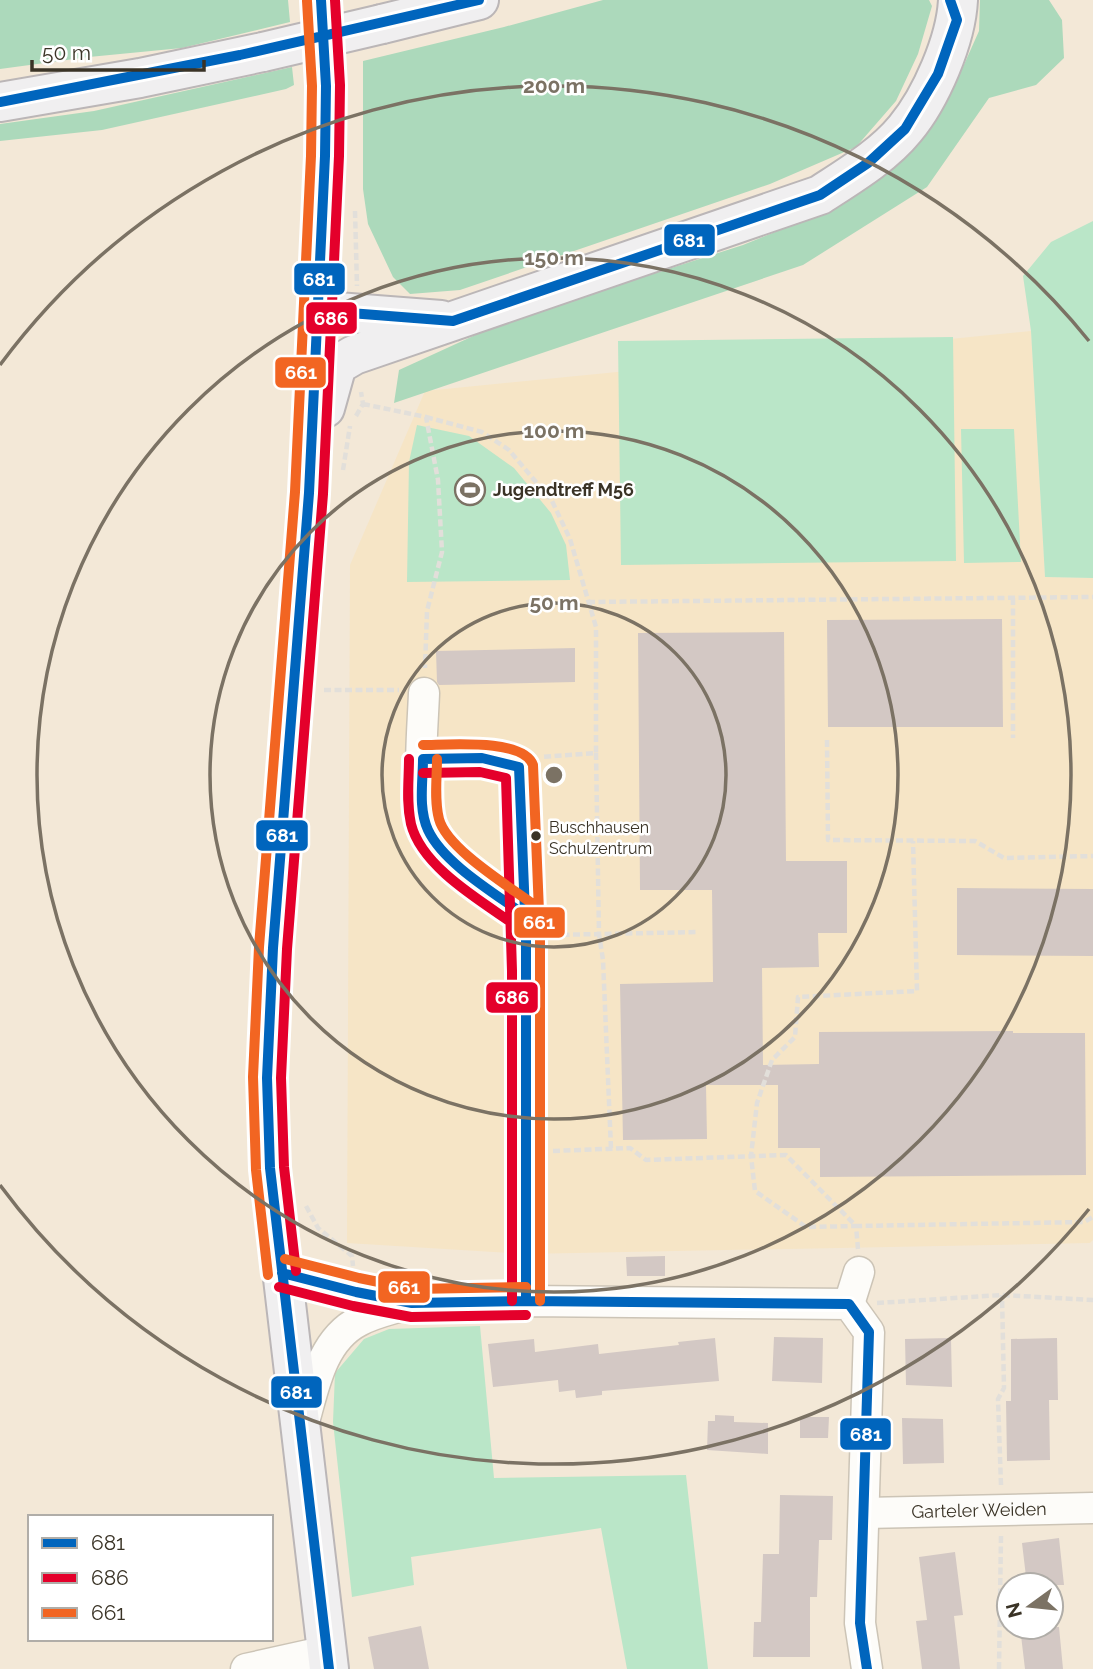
<svg xmlns="http://www.w3.org/2000/svg" width="1093" height="1669" font-family="Raleway,sans-serif">
<style>
.built{fill:#f6e5c6}
.green{fill:#bae6c8}
.forest{fill:#acd9bb}
.building{fill:#d3c8c4}
.lines{fill:none;stroke-linecap:round;stroke-linejoin:round}
.minor-casing{stroke:#ccc4b6;stroke-width:33}
.major-casing{stroke:#bbb6b7;stroke-width:42}
.path{stroke:#e2dfda;stroke-width:4.5;stroke-dasharray:7 3.5;stroke-linecap:butt}
.minor{stroke:#fdfcf9;stroke-width:30}
.major{stroke:#f0eff0;stroke-width:38}
.major-bridge-casing{stroke:#bbb6b7;stroke-width:42;stroke-linecap:butt}
.major-bridge{stroke:#f0eff0;stroke-width:38}
.bus-1-casing{stroke:#fff;stroke-width:16}
.bus-2-casing{stroke:#fff;stroke-width:16}
.bus-3-casing{stroke:#fff;stroke-width:16}
.bus-1{stroke:#0065bd;stroke-width:10}
.bus-2{stroke:#e4002b;stroke-width:10}
.bus-3{stroke:#f26522;stroke-width:10}
.ring{fill:none;stroke:#7b7264;stroke-width:3.5}
.bus-dot{fill:#3a3326;stroke:#fff;stroke-width:2.5}
.labels{text-anchor:middle;stroke-width:5;stroke-linejoin:round;paint-order:stroke}
.bus-label{font-size:16px;fill:#3a3326;stroke:#fff;text-anchor:start}
.poi-label{font-size:18px;font-weight:bold;fill:#3a3326;stroke:#fff;text-anchor:start}
.street-label{font-size:18px;fill:#3a3326;stroke:#fff}
.centre{fill:#7b7264;stroke:#fff;stroke-width:3.5}
.ring-label{font-size:21px;text-anchor:middle;font-weight:bold;fill:#7b7264;stroke:#fff;stroke-width:5;stroke-linejoin:round;paint-order:stroke}
.line-badge{stroke:#fff;stroke-width:2.5}
.badge-label{font-size:19px;text-anchor:middle;font-weight:bold;fill:#fff}
</style>
<rect width="100%" height="100%" fill="#f3e8d7"/>
<path class="built" d="M 1031,331 L 1045,577 L 1093,578 L 1093,1240 L 1090,1243 L 525,1254 L 347,1243 L 350,565 L 425,391 Z"/>
<path class="green" d="M 1093,221 L 1093,578 L 1045,577 L 1031,331 L 1023,276 L 1051,242 Z
M 953,337 L 956,561 L 621,565 L 618,341 Z
M 417,425 L 469,436 L 514,468 L 551,513 L 566,545 L 570,580 L 407,582 L 409,462 Z
M 961,429 L 1014,429 L 1021,562 L 964,563 Z
M 480,1326 L 494,1478 L 686,1475 L 708,1669 L 627,1669 L 601,1528 L 411,1557 L 414,1585 L 352,1597 L 333,1422 L 335,1373 L 364,1339 L 389,1329 Z"/>
<path class="forest" d="M 0,0 L 288,0 L 290,22 L 182,48 L 89,57 L 0,69 Z
M 603,0 L 929,0 L 932,6 L 918,54 L 896,101 L 856,147 L 770,184 L 460,290 L 410,294 L 393,277 L 368,224 L 363,189 L 363,61 L 504,27 Z
M 980,0 L 1049,0 L 1062,20 L 1064,58 L 1036,85 L 989,98 L 927,187 L 803,265 L 394,403 L 399,370 L 506,321 L 743,245 L 820,214 L 912,146 L 954,87 L 979,31 Z
M 292,67 L 294,85 L 286,89 L 102,130 L 0,141 L 0,124 L 94,111 Z"/>
<path class="building" d="M 1002,619 L 1003,727 L 828,727 L 827,620 Z
M 784,632 L 786,861 L 847,861 L 847,933 L 818,933 L 819,967 L 762,968 L 763,1065 L 819,1064 L 819,1032 L 1013,1031 L 1013,1033 L 1085,1033 L 1086,1175 L 820,1177 L 820,1148 L 778,1148 L 778,1085 L 706,1085 L 707,1139 L 623,1140 L 620,984 L 713,982 L 712,890 L 640,890 L 638,633 Z
M 575,648 L 575,682 L 439,685 L 437,682 L 436,651 Z
M 957,888 L 1093,889 L 1093,956 L 957,955 Z
M 665,1256 L 665,1276 L 627,1276 L 626,1257 Z
M 774,1337 L 823,1338 L 822,1383 L 772,1381 Z
M 715,1338 L 719,1381 L 602,1391 L 602,1395 L 576,1398 L 575,1390 L 559,1392 L 558,1380 L 493,1387 L 488,1344 L 534,1339 L 535,1352 L 598,1344 L 599,1354 L 679,1345 L 678,1342 Z
M 951,1338 L 952,1387 L 906,1385 L 905,1339 Z
M 1057,1338 L 1058,1400 L 1049,1400 L 1050,1460 L 1007,1461 L 1006,1401 L 1011,1401 L 1011,1339 Z
M 715,1415 L 734,1416 L 734,1422 L 768,1423 L 768,1454 L 707,1450 L 708,1421 L 715,1421 Z
M 800,1417 L 829,1417 L 828,1438 L 800,1438 Z
M 902,1418 L 943,1419 L 944,1463 L 903,1464 Z
M 780,1495 L 833,1496 L 832,1540 L 819,1540 L 817,1597 L 810,1597 L 810,1657 L 753,1657 L 754,1622 L 761,1622 L 763,1554 L 779,1554 Z
M 1059,1538 L 1064,1585 L 1027,1585 L 1022,1543 Z
M 955,1552 L 963,1615 L 954,1616 L 960,1669 L 922,1669 L 916,1621 L 927,1620 L 919,1557 Z
M 421,1626 L 429,1669 L 374,1669 L 368,1637 Z
M 1020,1627 L 1059,1627 L 1063,1669 L 1025,1669 Z"/>
<g class="lines">
<g class="minor-casing">
<g id="minor">
<path d="M 424,693 C 423,725 415,806 430,832 C 450,868 494,892 526,916"/>
<path d="M 423,759 L 482,758 L 519,767 C 526,857 526,948 527,1039 C 527,1126 528,1213 526,1301"/>
<path d="M 282,1273 L 356,1292 L 412,1303 L 526,1301 L 849,1304 L 869,1332 L 860,1623 L 867,1669"/>
<path d="M 849,1304 L 859,1272"/>
<path d="M 304,1422 C 314,1386 322,1340 359,1321 C 375,1312 394,1309 411,1303"/>
<path id="s1" d="M 865,1513 L 1093,1508"/>
<path d="M 246,1669 L 327,1651"/>
</g>
</g>
<g class="major-casing">
<path id="major" d="M 321,0 L 326,86 L 325,156 L 309,493 L 273,948 L 267,1078 L 270,1168 L 329,1669
M 382,24 L 479,0
M 0,102 L 140,78 L 263,52
M 317,323 L 337,312 L 441,320
M 325,408 L 337,365 L 354,355 L 820,195 C 849,176 883,156 905,129 C 931,98 956,40 958,0"/>
</g>
<path class="path" d="M 355,211 L 357,286
M 363,404 L 426,417 L 438,480 L 442,552 L 427,611 L 425,668
M 356,416 L 363,404 L 361,392
M 426,417 L 482,432 L 509,450 L 552,501 L 570,539 L 596,627 L 596,753 L 542,757
M 343,470 L 350,426
M 1013,598 L 1013,738
M 588,602 L 1093,597
M 324,690 L 399,690
M 827,740 L 828,840 L 975,841 L 1004,858 L 1093,856
M 596,753 L 599,934 L 603,960 L 611,1149
M 552,935 L 698,932
M 553,1151 L 630,1148 L 646,1160 L 786,1155 L 856,1226 L 1084,1222 L 1093,1217
M 306,1206 L 318,1228 L 352,1256 L 353,1266
M 858,1249 L 856,1226 L 806,1227 L 755,1191 L 751,1156 L 757,1103 L 772,1060 L 795,1037 L 798,997 L 917,991 L 913,841
M 877,1303 L 1002,1295 L 1093,1300
M 1001,1485 L 998,1399 L 1004,1388 L 1002,1295
M 999,1669 L 1001,1536"/>
<use href="#minor" class="minor"/>
<use href="#major" class="major"/>
<g class="major-bridge-casing">
<path id="major-bridge" d="M 263,52 L 382,24"/>
</g>
<use href="#major-bridge" class="major-bridge"/>
<g class="bus-1-casing">
<path id="bus-1" d="M 321,0 L 326,86 L 325,156 L 309,493 L 273,948 L 267,1078 L 270,1168 L 329,1669
M 0,102 L 240,55 L 479,0
M 317,323 L 337,312 L 453,321 L 820,195 L 868,163 L 905,129 L 938,74 L 957,20 L 950,0
M 423,759 L 482,758 L 519,767 L 526,937 L 526,1301
M 423,759 C 423,782 418,808 428,830 C 444,864 496,894 526,916
M 282,1273 L 356,1292 L 412,1303 L 526,1301 L 849,1304 L 869,1332 L 860,1623 L 867,1669"/>
</g>
<g class="bus-2-casing">
<path id="bus-2" d="M 409,759 C 409,780 406,802 411,824 C 422,868 483,902 518,927
M 423,773 L 480,772 L 506,778 L 512,971 L 512,1301
M 296,1271 L 284,1167 L 281,1078 L 287,949 L 323,494 L 339,156 L 340,85 L 335,0
M 279,1287 L 353,1306 L 411,1317 L 526,1315"/>
</g>
<g class="bus-3-casing">
<path id="bus-3" d="M 423,745 C 447,745 523,738 533,765 L 540,936 L 540,1301
M 437,759 C 437,779 434,800 439,819 C 447,849 509,886 534,905
M 285,1259 L 359,1278 L 413,1289 L 526,1287
M 268,1275 L 256,1170 L 253,1077 L 259,947 L 295,492 L 311,156 L 312,86 L 307,1"/>
</g>
<use href="#bus-1" class="bus-1"/>
<use href="#bus-2" class="bus-2"/>
<use href="#bus-3" class="bus-3"/>
</g>
<g class="ring">
<circle cx="554" cy="775" r="172"/>
<circle cx="554" cy="775" r="344"/>
<circle cx="554" cy="775" r="517"/>
<path d="M1089 1209A689 689 0 0 1 0 1185M0 365A689 689 0 0 1 1089 341"/>
</g>
<defs>
<g id="stadium-ring" transform="scale(1.575)"><circle r="9.5" fill="#fff" stroke="#7b7264" stroke-width="1.5"/><path d="M0-5a6.5 5 0 1 0 0 10a6.5 5 0 1 0 0-10ZM-3.5-1.8h7v3.6h-7Z" fill="#7b7264"/></g>
</defs>
<g fill-rule="evenodd">
<use href="#stadium-ring" x="470" y="490"/>
</g>
<circle class="bus-dot" cx="536" cy="836" r="6"/>
<g class="labels">
<g class="bus-label">
<text x="549" y="833">Buschhausen<tspan x="549" dy="21">Schulzentrum</tspan></text>
</g>
<g class="poi-label">
<text x="493" y="496">Jugendtreff M56</text>
</g>
<g class="street-label">
<text dy="6" stroke="none"><textPath href="#s1" startOffset="114">Garteler Weiden</textPath></text>
</g>
</g>
<circle cx="554" cy="775" r="10" class="centre"/>
<g class="ring-label">
<text x="554" y="93">200 m</text>
<text x="554" y="265">150 m</text>
<text x="554" y="438">100 m</text>
<text x="554" y="610">50 m</text>
</g>
<g class="line-badge">
<rect x="663" y="223" width="53" height="34" rx="7" fill="#0065bd"/>
<rect x="293" y="262" width="53" height="34" rx="7" fill="#0065bd"/>
<rect x="305" y="301" width="53" height="34" rx="7" fill="#e4002b"/>
<rect x="274" y="356" width="53" height="33" rx="7" fill="#f26522"/>
<rect x="255" y="819" width="54" height="33" rx="7" fill="#0065bd"/>
<rect x="513" y="906" width="53" height="33" rx="7" fill="#f26522"/>
<rect x="485" y="981" width="54" height="33" rx="7" fill="#e4002b"/>
<rect x="377" y="1270" width="54" height="34" rx="7" fill="#f26522"/>
<rect x="270" y="1375" width="53" height="34" rx="7" fill="#0065bd"/>
<rect x="839" y="1417" width="53" height="34" rx="7" fill="#0065bd"/>
</g>
<g class="badge-label">
<text x="689" y="247">681</text>
<text x="319" y="286">681</text>
<text x="331" y="325">686</text>
<text x="301" y="379">661</text>
<text x="282" y="842">681</text>
<text x="539" y="929">661</text>
<text x="512" y="1004">686</text>
<text x="404" y="1294">661</text>
<text x="296" y="1399">681</text>
<text x="866" y="1441">681</text>
</g>
<rect x="28" y="1515" width="245" height="126" fill="#ffffff" stroke="#b0ada8" stroke-width="2"/>
<rect x="42" y="1538" width="35" height="10" fill="#0065bd" stroke="#b0ada8" stroke-width="2"/>
<text x="91" y="1550" font-size="21" fill="#3a3326">681</text>
<rect x="42" y="1573" width="35" height="10" fill="#e4002b" stroke="#b0ada8" stroke-width="2"/>
<text x="91" y="1585" font-size="21" fill="#3a3326">686</text>
<rect x="42" y="1608" width="35" height="10" fill="#f26522" stroke="#b0ada8" stroke-width="2"/>
<text x="91" y="1620" font-size="21" fill="#3a3326">661</text>
<g transform="translate(1030 1606) rotate(255)"><circle r="33" fill="#ffffff" stroke="#b0ada8" stroke-width="2"/>
<path d="M0-5L12 26L0 18L-12 26Z" fill="#7b7264"/>
<text y="-10" font-size="19" font-weight="bold" text-anchor="middle" fill="#3a3326">N</text>
</g>
<path d="M32 60v10h172v-10" fill="none" stroke="#3a3326" stroke-width="3.5"/>
<text x="42" y="60" font-size="21" fill="#3a3326" stroke="#ffffff" stroke-width="5" paint-order="stroke">50 m</text>
</svg>
